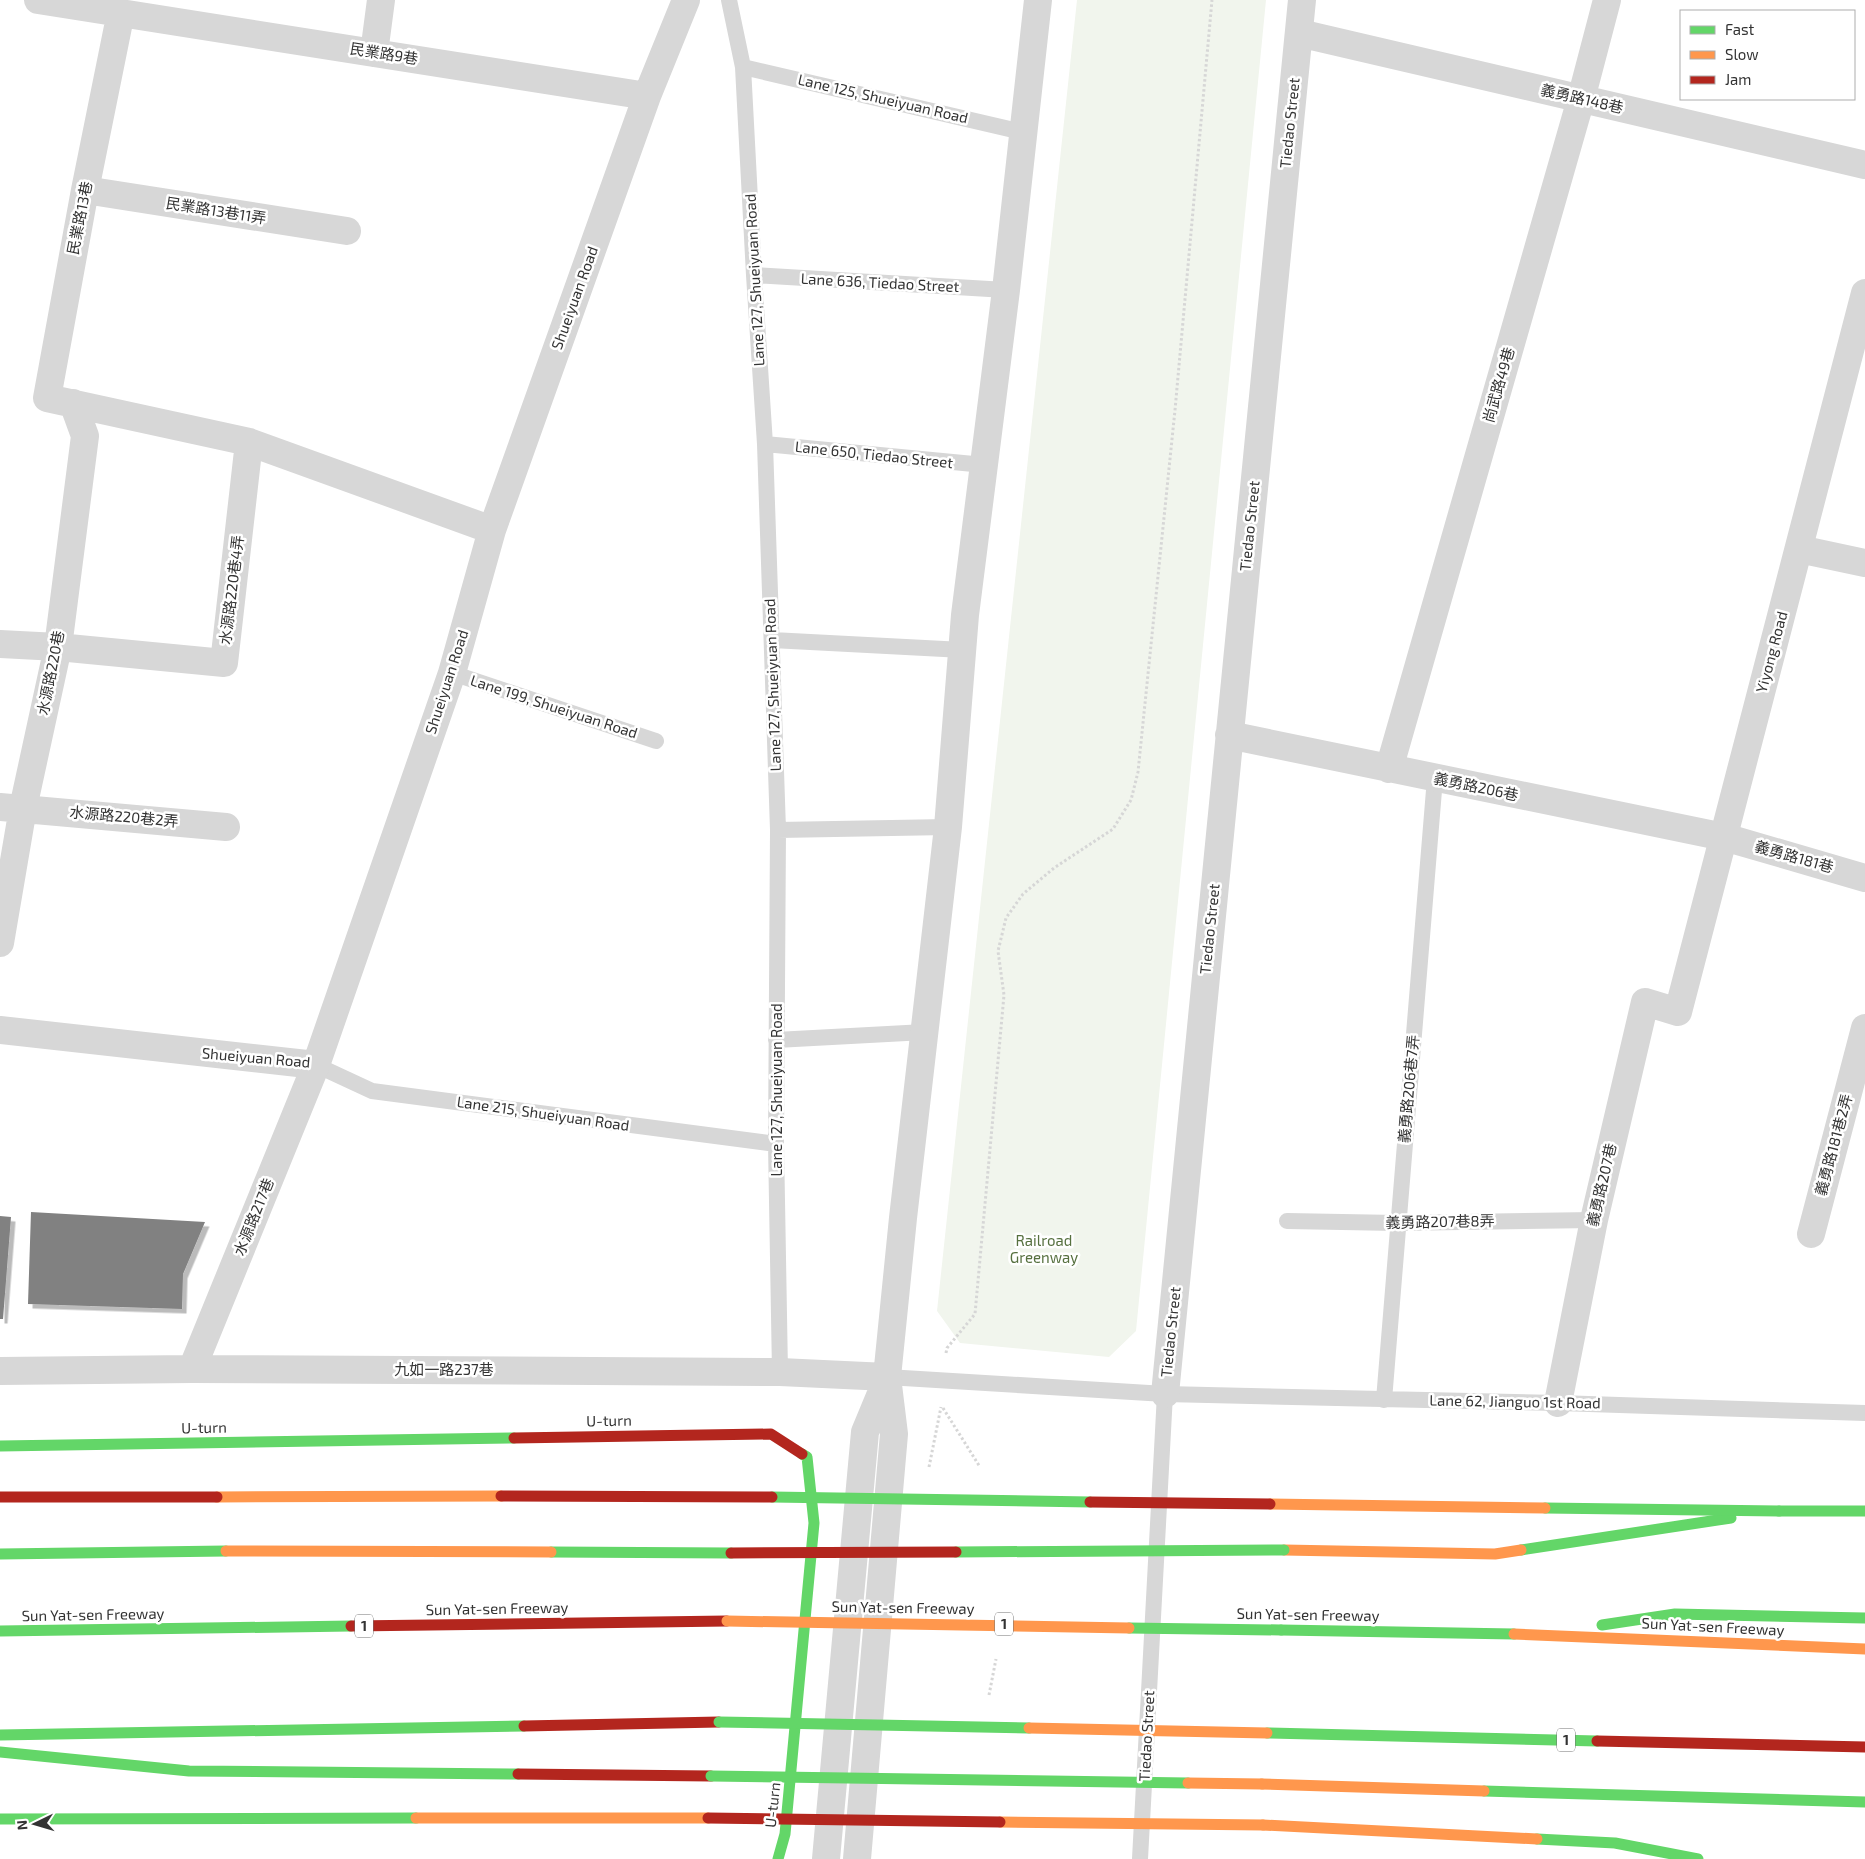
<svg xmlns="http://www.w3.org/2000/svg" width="1865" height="1859" font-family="'Exo 2','Noto Sans TC',sans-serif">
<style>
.green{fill:#f1f5ed}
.building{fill:#818181;filter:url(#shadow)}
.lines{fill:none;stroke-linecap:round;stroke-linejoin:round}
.path{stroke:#d6d6d6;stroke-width:3;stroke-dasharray:2.5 2.5;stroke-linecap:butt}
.lane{stroke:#d7d7d7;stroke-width:16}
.street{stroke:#d7d7d7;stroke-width:28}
.fast{stroke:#63d668;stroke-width:11}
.slow{stroke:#ff974d;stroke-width:11}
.jam{stroke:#b3261e;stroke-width:11}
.fast-bridge{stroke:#63d668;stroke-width:11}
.slow-bridge{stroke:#ff974d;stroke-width:11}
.jam-bridge{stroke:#b3261e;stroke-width:11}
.labels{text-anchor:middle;stroke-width:5;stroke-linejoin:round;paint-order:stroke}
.shield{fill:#fff;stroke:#707070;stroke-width:1}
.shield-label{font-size:14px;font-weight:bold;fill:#333}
.street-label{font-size:15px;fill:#333;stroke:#fff}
.park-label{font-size:15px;fill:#56703f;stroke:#fff}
</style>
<defs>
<filter id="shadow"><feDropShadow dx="4.5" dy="4.5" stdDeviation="0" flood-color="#0004"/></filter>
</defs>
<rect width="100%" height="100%" fill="#fff"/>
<path class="green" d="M 1077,0 L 1266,0 L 1136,1331 L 1109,1357 L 960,1343 L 937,1311 Z"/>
<path class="building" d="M 31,1212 L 205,1222 L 183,1274 L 182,1309 L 28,1304 Z
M 0,1216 L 11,1217 L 3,1319 L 0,1319 Z"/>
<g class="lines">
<path class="path" d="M 946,1353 L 947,1348 L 975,1314 L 1004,995 L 998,951 L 1006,918 L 1023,894 L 1054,868 L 1113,829 L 1131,800 L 1138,772 L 1175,410 L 1212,0
M 943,1408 L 980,1467
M 929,1467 L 941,1407
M 989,1695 L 996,1659"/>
<path class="lane" d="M 729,0 L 743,67 L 754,275 L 765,444 L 778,830 L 776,1144 L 780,1372
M 743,67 L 1022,132
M 754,275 L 1006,290
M 765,444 L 984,465
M 772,640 L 963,650
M 452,673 L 656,741
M 778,830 L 948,827
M 776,1040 L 925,1032
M 316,1065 L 372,1091 L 776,1144
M 1287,1221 L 1397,1223 L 1594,1220
M 887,1377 L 1165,1394 L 1558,1403 L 1865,1413
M 1384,1400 L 1435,778
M 1140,1859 L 1165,1394"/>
<path class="street" d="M 38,0 L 647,96
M 121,12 L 85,190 L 47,398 L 249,442 L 492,530
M 1299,33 L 1865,165
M 374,53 L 381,0
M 85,190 L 347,231
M 1799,549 L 1865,563
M 0,644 L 58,647 L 224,663 L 249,442
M 1229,735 L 1724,837 L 1865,878
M 1389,769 L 1581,99 L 1607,0
M 0,807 L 226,827
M 0,943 L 23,808 L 58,647 L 85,436 L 73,403
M 0,1030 L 316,1065
M 1811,1234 L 1865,1028
M 192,1369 L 316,1065 L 452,673 L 492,530 L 647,96 L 686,0
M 0,1371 L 192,1369 L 780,1372 L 887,1377
M 1165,1394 L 1302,0
M 1558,1403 L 1594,1220 L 1645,1002 L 1678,1012 L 1865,293
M 826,1859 L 865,1432 L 887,1379
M 857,1859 L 894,1434 L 887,1377 L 903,1218 L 948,827 L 965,615 L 1006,290 L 1038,0"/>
<path class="fast" d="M 0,1446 L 514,1438
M 1779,1511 L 1865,1511
M 1521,1550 L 1731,1518
M 551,1552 L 731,1553
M 0,1554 L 226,1551
M 1602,1625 L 1675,1614 L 1865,1618
M 1281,1630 L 1514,1634
M 0,1631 L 351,1626
M 1267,1733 L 1597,1741
M 0,1735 L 524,1726
M 0,1752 L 189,1771 L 518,1774
M 1484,1791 L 1865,1802
M 0,1819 L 416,1818
M 1537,1839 L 1615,1843 L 1698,1859
M 778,1859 L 785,1834 L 814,1523 L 807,1457 L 802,1454"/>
<path class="slow" d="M 1284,1550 L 1495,1554 L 1521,1550
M 226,1551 L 551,1552
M 1514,1634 L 1865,1649
M 1262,1784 L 1484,1791
M 416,1818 L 708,1818
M 1263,1825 L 1537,1839"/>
<path class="jam" d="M 514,1438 L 771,1434 L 802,1454
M 351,1626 L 727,1621
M 524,1726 L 719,1722
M 1597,1741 L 1865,1747
M 518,1774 L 711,1776"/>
<path class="fast-bridge" d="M 772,1497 L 1090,1502
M 1545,1508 L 1779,1511
M 956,1552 L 1284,1550
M 1129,1628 L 1281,1630
M 719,1722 L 1029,1728
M 711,1776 L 1188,1783"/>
<path class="slow-bridge" d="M 217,1497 L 501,1496
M 1270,1504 L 1545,1508
M 727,1621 L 1129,1628
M 1029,1728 L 1267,1733
M 1188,1783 L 1262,1784
M 1000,1822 L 1263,1825"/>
<path class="jam-bridge" d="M 501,1496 L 772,1497
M 0,1497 L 217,1497
M 1090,1502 L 1270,1504
M 731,1553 L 956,1552
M 708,1818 L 1000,1822"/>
</g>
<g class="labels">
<g class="shield">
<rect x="995" y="1612.5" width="18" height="23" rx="4"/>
<rect x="355" y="1614.5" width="18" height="23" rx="4"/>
<rect x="1557" y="1728.5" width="18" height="23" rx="4"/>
</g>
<g class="shield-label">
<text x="1004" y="1629">1</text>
<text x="364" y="1631">1</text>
<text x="1566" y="1745">1</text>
</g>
<g class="street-label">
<text transform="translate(384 54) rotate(9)" y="5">民業路9巷</text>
<text transform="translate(883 99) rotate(13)" y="5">Lane 125, Shueiyuan Road</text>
<text transform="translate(1582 99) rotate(13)" y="5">義勇路148巷</text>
<text transform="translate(1290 123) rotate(-84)" y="5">Tiedao Street</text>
<text transform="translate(216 211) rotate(9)" y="5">民業路13巷11弄</text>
<text transform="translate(80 218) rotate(-79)" y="5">民業路13巷</text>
<text transform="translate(755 280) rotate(-93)" y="5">Lane 127, Shueiyuan Road</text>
<text transform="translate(880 283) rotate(3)" y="5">Lane 636, Tiedao Street</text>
<text transform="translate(575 298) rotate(-70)" y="5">Shueiyuan Road</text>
<text transform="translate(1499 385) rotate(-74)" y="5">尚武路49巷</text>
<text transform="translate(874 455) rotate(6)" y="5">Lane 650, Tiedao Street</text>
<text transform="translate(1250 526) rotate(-84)" y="5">Tiedao Street</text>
<text transform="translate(232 590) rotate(-83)" y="5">水源路220巷4弄</text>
<text transform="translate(1772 652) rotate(-75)" y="5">Yiyong Road</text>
<text transform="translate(51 673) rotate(-79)" y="5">水源路220巷</text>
<text transform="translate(447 682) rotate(-72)" y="5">Shueiyuan Road</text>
<text transform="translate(773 685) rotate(-92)" y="5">Lane 127, Shueiyuan Road</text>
<text transform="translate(554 707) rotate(18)" y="5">Lane 199, Shueiyuan Road</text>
<text transform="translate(1476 787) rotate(12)" y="5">義勇路206巷</text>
<text transform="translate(124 817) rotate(5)" y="5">水源路220巷2弄</text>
<text transform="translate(1794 857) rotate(16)" y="5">義勇路181巷</text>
<text transform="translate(1210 929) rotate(-84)" y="5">Tiedao Street</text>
<text transform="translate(256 1058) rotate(5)" y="5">Shueiyuan Road</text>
<text transform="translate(1409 1089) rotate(-85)" y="5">義勇路206巷7弄</text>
<text transform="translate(777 1090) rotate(-90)" y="5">Lane 127, Shueiyuan Road</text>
<text transform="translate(543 1114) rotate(8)" y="5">Lane 215, Shueiyuan Road</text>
<text transform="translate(1834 1145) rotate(-75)" y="5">義勇路181巷2弄</text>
<text transform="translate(1602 1185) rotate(-77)" y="5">義勇路207巷</text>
<text transform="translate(254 1217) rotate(-68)" y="5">水源路217巷</text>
<text transform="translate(1440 1222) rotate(-1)" y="5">義勇路207巷8弄</text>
<text transform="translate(1171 1332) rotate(-84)" y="5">Tiedao Street</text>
<text x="444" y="1375">九如一路237巷</text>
<text transform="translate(1515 1402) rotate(1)" y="5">Lane 62, Jianguo 1st Road</text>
<text transform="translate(609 1421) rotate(-1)" y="5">U-turn</text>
<text transform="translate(204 1428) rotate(-1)" y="5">U-turn</text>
<text transform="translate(903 1608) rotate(1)" y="5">Sun Yat-sen Freeway</text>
<text transform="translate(497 1609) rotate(-1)" y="5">Sun Yat-sen Freeway</text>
<text transform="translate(93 1615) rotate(-1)" y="5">Sun Yat-sen Freeway</text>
<text transform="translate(1308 1615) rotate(1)" y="5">Sun Yat-sen Freeway</text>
<text transform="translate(1713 1627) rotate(3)" y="5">Sun Yat-sen Freeway</text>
<text transform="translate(1147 1736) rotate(-87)" y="5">Tiedao Street</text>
<text transform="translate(773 1805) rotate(-84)" y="5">U-turn</text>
</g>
<g class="park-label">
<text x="1044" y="1246">Railroad<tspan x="1044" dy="17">Greenway</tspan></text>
</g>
</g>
<rect x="1680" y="10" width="175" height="90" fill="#ffffff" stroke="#adadad"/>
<rect x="1690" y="26" width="25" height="8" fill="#63d668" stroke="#adadad"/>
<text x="1725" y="35" font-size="15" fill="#333333">Fast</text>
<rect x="1690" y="51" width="25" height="8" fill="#ff974d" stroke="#adadad"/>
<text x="1725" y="60" font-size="15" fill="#333333">Slow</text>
<rect x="1690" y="76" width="25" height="8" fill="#b3261e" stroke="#adadad"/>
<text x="1725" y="85" font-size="15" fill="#333333">Jam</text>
<g transform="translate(35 1824) rotate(265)" stroke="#ffffff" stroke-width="4" paint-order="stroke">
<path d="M0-4L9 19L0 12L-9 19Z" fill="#333333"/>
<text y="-8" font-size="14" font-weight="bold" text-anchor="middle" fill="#333333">N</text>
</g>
</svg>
